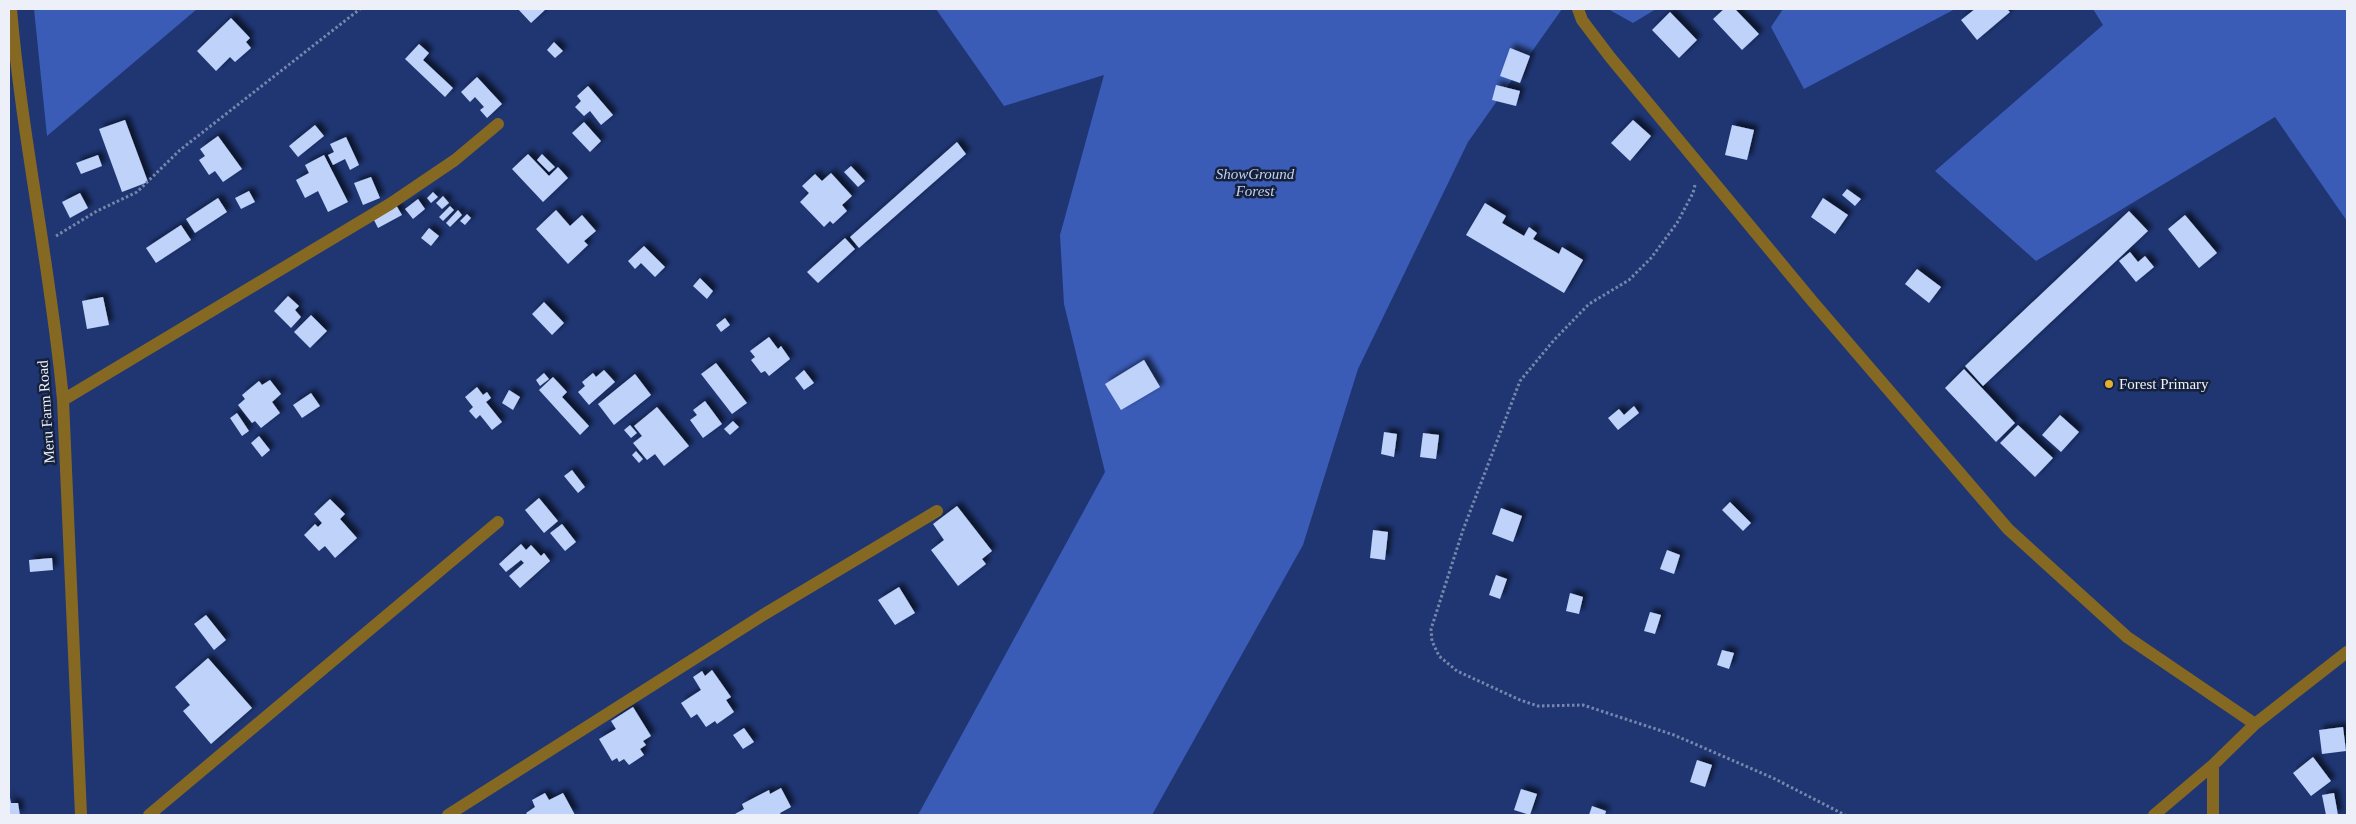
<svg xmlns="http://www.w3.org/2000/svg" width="2356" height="824" font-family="'Times New Roman',serif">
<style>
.forest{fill:#3a5cb7}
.building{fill:#bfd2fa;filter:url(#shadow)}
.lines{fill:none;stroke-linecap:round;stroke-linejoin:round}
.path{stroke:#7786ac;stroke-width:3;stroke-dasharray:2.5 2.5;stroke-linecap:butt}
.minor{stroke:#856822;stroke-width:12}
.poi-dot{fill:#e1af34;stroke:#15213c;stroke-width:2}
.labels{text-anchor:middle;stroke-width:5;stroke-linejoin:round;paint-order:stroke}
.park-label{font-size:15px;font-style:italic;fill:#c5d0e9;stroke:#15213c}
.poi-label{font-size:15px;fill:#edf0f8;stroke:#15213c;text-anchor:start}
.street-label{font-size:15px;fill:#edf0f8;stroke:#15213c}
</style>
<defs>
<filter id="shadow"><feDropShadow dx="4.5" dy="-4.5" stdDeviation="2.5" flood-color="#0009"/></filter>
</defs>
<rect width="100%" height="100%" fill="#1f3673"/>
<path class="forest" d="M 34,9 L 197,9 L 47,136 Z
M 936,9 L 1562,9 L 1468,142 L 1358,369 L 1303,545 L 1152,815 L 918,815 L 1105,472 L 1064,304 L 1060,235 L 1104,75 L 1004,106 Z
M 1608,9 L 1656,9 L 1633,23 Z
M 1783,9 L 1955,9 L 1804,89 L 1771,27 Z
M 2093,9 L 2347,9 L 2347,221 L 2275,117 L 2036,261 L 1935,171 L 2103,25 Z"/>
<path class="building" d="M 518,9 L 546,9 L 531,23 Z
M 1724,9 L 1735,9 L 1759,34 L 1742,50 L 1713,19 Z
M 1975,9 L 2007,9 L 2010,12 L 1977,40 L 1961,20 Z
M 1670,12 L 1697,40 L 1679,58 L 1652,30 Z
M 231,18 L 250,38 L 246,42 L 251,48 L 235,62 L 230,57 L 216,71 L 197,51 Z
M 554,42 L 563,51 L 555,58 L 547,50 Z
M 419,44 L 429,53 L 423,60 L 453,88 L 445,97 L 405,59 Z
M 1510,48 L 1530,56 L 1520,83 L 1500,76 Z
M 477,77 L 502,104 L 487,118 L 480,110 L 484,107 L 475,97 L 470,102 L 461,92 Z
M 1496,85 L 1520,91 L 1516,106 L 1492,100 Z
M 588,86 L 613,115 L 601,125 L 590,111 L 584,116 L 575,107 L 581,101 L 577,96 Z
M 125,120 L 148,182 L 122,192 L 99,129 Z
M 1633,120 L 1651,136 L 1630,161 L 1611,143 Z
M 584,122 L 601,141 L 590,152 L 572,133 Z
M 315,125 L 324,136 L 298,157 L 289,146 Z
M 1732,125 L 1754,130 L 1747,160 L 1725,155 Z
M 218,136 L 242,169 L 223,182 L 215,171 L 209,175 L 199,160 L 205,156 L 200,149 Z
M 346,137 L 359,165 L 350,170 L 345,159 L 333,165 L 328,155 L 334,152 L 330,144 Z
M 957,142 L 966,154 L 859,248 L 850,237 Z
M 528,154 L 549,176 L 558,167 L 568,178 L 543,202 L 512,169 Z
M 542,154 L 555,167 L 549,172 L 537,160 Z
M 98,155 L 102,166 L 81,174 L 76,163 Z
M 324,155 L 348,202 L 328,212 L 318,191 L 305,198 L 296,180 L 309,173 L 305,165 Z
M 851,166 L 865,181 L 858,187 L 844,172 Z
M 831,173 L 852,196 L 842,205 L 847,211 L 833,224 L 830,221 L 824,227 L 800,202 L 809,193 L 802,186 L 815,174 L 822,181 Z
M 371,177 L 380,198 L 363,205 L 354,183 Z
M 1847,189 L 1861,199 L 1855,206 L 1842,195 Z
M 249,191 L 255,202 L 241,209 L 235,198 Z
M 433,192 L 438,197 L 431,203 L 427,198 Z
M 80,193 L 88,208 L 70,218 L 62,202 Z
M 443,196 L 449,203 L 442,209 L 436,203 Z
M 218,198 L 227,212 L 195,233 L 186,219 Z
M 1823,198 L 1848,215 L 1835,234 L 1811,217 Z
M 418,199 L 425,209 L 413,219 L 405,209 Z
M 1485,203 L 1506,216 L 1502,223 L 1524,236 L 1529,227 L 1537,233 L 1533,239 L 1559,254 L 1562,247 L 1583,260 L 1564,293 L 1466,235 Z
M 396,205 L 402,215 L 378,228 L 373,218 Z
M 450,206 L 454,210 L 443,221 L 439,217 Z
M 458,210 L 462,215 L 450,227 L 446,223 Z
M 556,210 L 570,226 L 582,215 L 596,231 L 584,241 L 588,245 L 568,264 L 536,229 Z
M 2129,211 L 2148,231 L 1983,386 L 1965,366 Z
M 467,214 L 471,218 L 465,225 L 460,221 Z
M 2185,215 L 2217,253 L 2199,268 L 2168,229 Z
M 181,225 L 191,240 L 156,263 L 146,248 Z
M 429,228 L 439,236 L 431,246 L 421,238 Z
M 845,238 L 855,249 L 818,283 L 807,272 Z
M 644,246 L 665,267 L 655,277 L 641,263 L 635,269 L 628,261 Z
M 2130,252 L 2138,262 L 2145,256 L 2154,267 L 2136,282 L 2119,261 Z
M 1917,269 L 1941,287 L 1929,303 L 1905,284 Z
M 700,278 L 713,291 L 707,299 L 693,286 Z
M 288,296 L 299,306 L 295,310 L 301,317 L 291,328 L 274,311 Z
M 103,297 L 109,325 L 87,329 L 82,301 Z
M 544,302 L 564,323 L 552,335 L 532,314 Z
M 311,315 L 327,331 L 310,348 L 294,332 Z
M 725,318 L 730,325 L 721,332 L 716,325 Z
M 769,337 L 778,349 L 781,346 L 790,359 L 769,376 L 765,371 L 761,373 L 751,360 L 755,357 L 750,351 Z
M 1144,360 L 1160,387 L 1121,410 L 1105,384 Z
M 716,363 L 747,403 L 732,414 L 701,374 Z
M 1964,369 L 2015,423 L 1996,442 L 1945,388 Z
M 604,370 L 615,382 L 589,405 L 578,392 L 585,386 L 582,382 L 593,373 L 596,377 Z
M 804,370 L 814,383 L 804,390 L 795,378 Z
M 544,373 L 549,379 L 540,386 L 536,380 Z
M 635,374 L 651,395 L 614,425 L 598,404 Z
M 553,377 L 567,392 L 562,397 L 589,426 L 580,435 L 539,390 Z
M 270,380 L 281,394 L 272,402 L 280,413 L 261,428 L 255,421 L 252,423 L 238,405 L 245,399 L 242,395 L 259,381 L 262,385 Z
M 477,387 L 483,395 L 487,392 L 491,398 L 486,402 L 502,422 L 492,430 L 480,415 L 476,419 L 469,411 L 473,407 L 465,397 Z
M 509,390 L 520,397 L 513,410 L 502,403 Z
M 311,393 L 320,406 L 302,418 L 293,405 Z
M 705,401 L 722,424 L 703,438 L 690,420 L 697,415 L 693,410 Z
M 1634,406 L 1639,413 L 1618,430 L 1608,418 L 1619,409 L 1624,415 Z
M 657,407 L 689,446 L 664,466 L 655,454 L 647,460 L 633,443 L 642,436 L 634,426 Z
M 237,413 L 249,431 L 242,436 L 230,418 Z
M 2060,415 L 2079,432 L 2061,452 L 2042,435 Z
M 733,421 L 739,427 L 730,435 L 724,429 Z
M 630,425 L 637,433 L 631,438 L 624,430 Z
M 2018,425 L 2053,458 L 2035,477 L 2000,443 Z
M 1384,432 L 1397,434 L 1394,457 L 1381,454 Z
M 1423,433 L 1439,435 L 1436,459 L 1420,457 Z
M 259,436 L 270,450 L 262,457 L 251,443 Z
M 636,451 L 643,459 L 639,463 L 632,455 Z
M 572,470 L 585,487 L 578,493 L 564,476 Z
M 539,498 L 558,521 L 544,533 L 525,510 Z
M 330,499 L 345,514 L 340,519 L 357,538 L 335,558 L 325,546 L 319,551 L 304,535 L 315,524 L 318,527 L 322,523 L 314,514 Z
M 1730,502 L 1751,523 L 1743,531 L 1722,510 Z
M 957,506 L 992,551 L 982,559 L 986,564 L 958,586 L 931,550 L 944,540 L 933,524 Z
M 1501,508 L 1522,516 L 1513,542 L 1492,534 Z
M 562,524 L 576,542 L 565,551 L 550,533 Z
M 1373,530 L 1388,532 L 1385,560 L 1370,558 Z
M 521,544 L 526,550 L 531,545 L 541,556 L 544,553 L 550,561 L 520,588 L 509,576 L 524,563 L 521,560 L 506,572 L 499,564 Z
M 1667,550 L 1680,555 L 1674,574 L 1660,569 Z
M 52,558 L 53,570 L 30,572 L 29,560 Z
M 1496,575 L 1507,579 L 1500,599 L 1489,595 Z
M 899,587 L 915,613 L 895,625 L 878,600 Z
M 1570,593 L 1583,597 L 1579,614 L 1566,611 Z
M 1650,612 L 1661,615 L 1655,634 L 1644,631 Z
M 206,615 L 226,640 L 214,650 L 194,624 Z
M 1722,650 L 1734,653 L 1729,669 L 1717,665 Z
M 208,658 L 252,708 L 211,744 L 183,711 L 190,705 L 175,687 Z
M 712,670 L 731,697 L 726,700 L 734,712 L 717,724 L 715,721 L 706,727 L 697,714 L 691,718 L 681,703 L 701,690 L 693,677 L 702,671 L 705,676 Z
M 633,707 L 651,736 L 643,741 L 646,745 L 640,749 L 644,755 L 629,765 L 624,759 L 619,762 L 617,758 L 612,761 L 599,739 L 616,729 L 611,721 Z
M 2343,727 L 2346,751 L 2322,754 L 2319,730 Z
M 744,728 L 754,742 L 743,749 L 733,735 Z
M 2313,757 L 2331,781 L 2311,796 L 2293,773 Z
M 1697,760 L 1712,765 L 1705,787 L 1690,782 Z
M 781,788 L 791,807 L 780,813 L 781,815 L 736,815 L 735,814 L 744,809 L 742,804 L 769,790 L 770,794 Z
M 1521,789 L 1537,794 L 1530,815 L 1514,810 Z
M 9,793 L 11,803 L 18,803 L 20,815 L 9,815 Z
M 545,793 L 549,800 L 563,793 L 575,815 L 528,815 L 526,813 L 535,807 L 532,800 Z
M 2334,793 L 2338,815 L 2326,815 L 2322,795 Z
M 1592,806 L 1606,811 L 1605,815 L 1589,815 Z"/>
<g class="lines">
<path class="path" d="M 1695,185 L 1693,193 L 1677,223 L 1651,258 L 1629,280 L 1589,304 L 1554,340 L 1520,381 L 1463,530 L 1431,629 L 1432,641 L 1439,656 L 1457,671 L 1520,700 L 1538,706 L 1583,705 L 1674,735 L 1773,778 L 1845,815
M 56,236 L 97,211 L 137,192 L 180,150 L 360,9"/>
<path class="minor" d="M 11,9 C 22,140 51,269 63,400 L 81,815
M 1578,9 L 1582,20 L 1610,57 L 1813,302 L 2008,529 L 2127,637 L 2255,724
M 63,400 L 390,204 L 455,160 L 498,124
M 149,815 L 498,522
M 448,815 L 763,615 L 937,511
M 2154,815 L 2213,765 L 2255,724 L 2347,652
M 2213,815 L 2213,765"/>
</g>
<circle class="poi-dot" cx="2109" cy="384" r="5"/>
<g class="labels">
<g class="park-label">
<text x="1255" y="179">ShowGround<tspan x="1255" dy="17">Forest</tspan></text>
</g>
<g class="poi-label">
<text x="2119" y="389">Forest Primary</text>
</g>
<g class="street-label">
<text transform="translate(46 412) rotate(-94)" y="5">Meru Farm Road</text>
</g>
</g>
<rect width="2356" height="824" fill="none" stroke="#edf0f8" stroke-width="20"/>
</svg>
